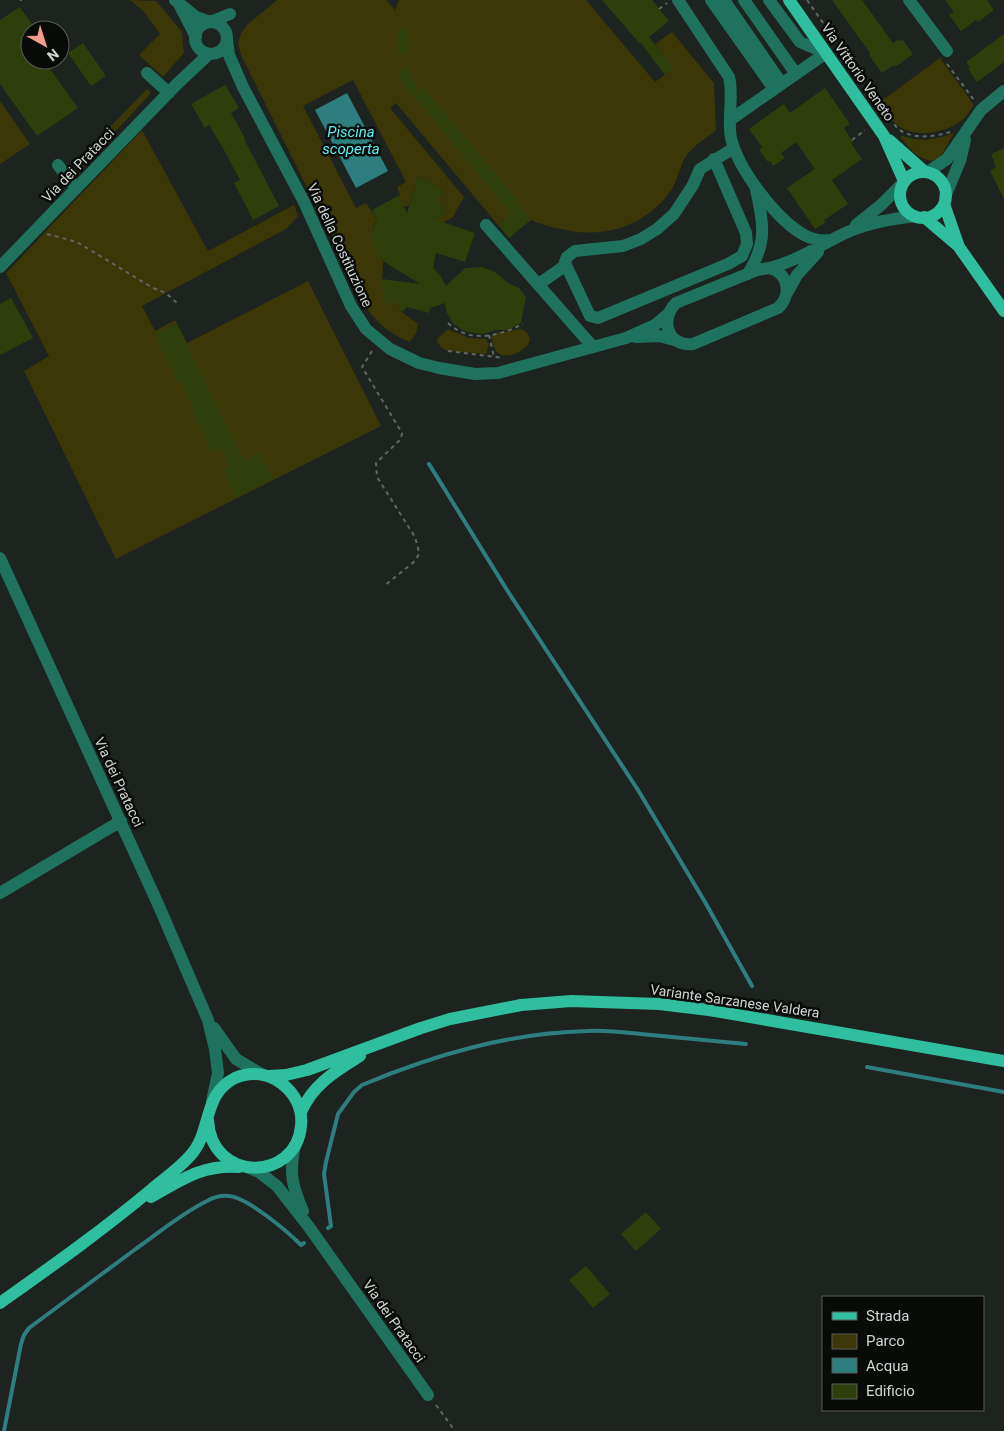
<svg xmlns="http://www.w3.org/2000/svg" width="1004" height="1431" font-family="Roboto,sans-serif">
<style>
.green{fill:#3c3707}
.water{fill:#2d7e7f}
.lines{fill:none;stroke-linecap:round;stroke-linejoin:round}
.stream{stroke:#2d7e7f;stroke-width:4}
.building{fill:#2e3f0c}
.path{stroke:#606661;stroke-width:2;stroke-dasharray:4 4;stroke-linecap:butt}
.minor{stroke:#1f735e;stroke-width:12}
.major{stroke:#2fbf9e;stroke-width:12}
.labels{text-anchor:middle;stroke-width:5;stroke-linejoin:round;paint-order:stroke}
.street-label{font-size:14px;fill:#d1d5d2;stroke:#090b09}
.water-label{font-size:15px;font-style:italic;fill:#5af2f4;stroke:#090b09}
</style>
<rect width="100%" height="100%" fill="#1d231e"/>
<path class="green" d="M 130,0 L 156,1 L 182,32 L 184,53 L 163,77 L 139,55 L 160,34 L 144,12 Z
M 277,0 L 386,0 L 395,10 L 399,0 L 586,0 L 655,82 L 673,69 L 655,44 L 672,32 L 714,83 L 716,130 C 707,138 694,145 687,155 C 682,160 678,178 673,187 C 652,222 610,238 570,231 C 562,229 536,224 530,219 C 526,216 523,211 520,207 L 498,225 L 396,103 L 390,108 L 464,197 L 453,217 L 437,226 L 434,219 L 447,212 L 437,199 L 445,193 L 431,182 L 418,177 L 409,206 L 403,206 L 398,196 L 400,195 L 397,187 L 406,182 L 353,80 L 303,106 L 356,208 L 366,203 L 377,219 C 369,233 371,249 383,261 L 382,287 L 387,304 L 394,300 L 402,312 L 418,324 L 416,333 L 410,342 C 392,335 379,325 368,310 L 241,55 L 238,43 L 241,33 L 248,24 Z
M 940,58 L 974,105 C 970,110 967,116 962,120 C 946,134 912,139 896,124 C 890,118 885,109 880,102 Z
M 147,89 L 151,93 L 78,172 L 73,165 Z
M 0,101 L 30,144 L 0,164 Z
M 142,130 L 208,251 L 294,205 L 298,216 L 286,229 L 142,306 L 155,331 L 175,320 L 187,343 L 308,281 L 381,426 L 116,559 L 24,371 L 49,356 L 6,273 Z
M 954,133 L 940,158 L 935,161 C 918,160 910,149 900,137 L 902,136 C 922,142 934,140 954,133 Z
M 448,329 L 469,338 L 486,339 L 489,345 L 486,354 L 448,351 L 442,348 L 437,342 L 437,339 Z
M 521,329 C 547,341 508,364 497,352 C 493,348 493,342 491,337 L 494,333 Z"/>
<path class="water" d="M 347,93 L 388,171 L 356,188 L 315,110 Z"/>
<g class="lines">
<path class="stream" d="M 429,464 L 507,590 L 638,790 L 705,902 L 752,986
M 867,1067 L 1004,1092
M 328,1228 L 331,1226 L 324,1174 L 326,1162 L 338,1114 L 354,1092 L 362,1085 C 434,1055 508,1033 587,1031 C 608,1030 630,1033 651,1035 C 683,1038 715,1041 746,1044
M 4,1431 L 21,1344 L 24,1335 L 29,1328 C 65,1301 101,1275 137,1248 C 160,1232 182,1213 207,1201 C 214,1197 221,1195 229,1196 C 247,1197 288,1232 301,1245 L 304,1243"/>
</g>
<path class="building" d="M 602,0 L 652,0 L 669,21 L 649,37 L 674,69 L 665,75 L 641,43 L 640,44 Z
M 832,0 L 862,0 L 893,43 L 899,39 L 901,41 L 903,40 L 913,54 L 895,67 L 894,65 L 882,73 L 869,55 L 870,53 Z
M 945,0 L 987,0 L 994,10 L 978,22 L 976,20 L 961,31 L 949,15 L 954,12 Z
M 20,7 L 36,30 L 30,30 L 30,60 L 63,60 L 50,69 L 78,108 L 37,136 L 0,84 L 0,20 Z
M 398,29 L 408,29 L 409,53 L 398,53 Z
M 1004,34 L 1004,62 L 977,82 L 968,69 L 970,68 L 966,62 Z
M 83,43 L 106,76 L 91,86 L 68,53 Z
M 407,67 L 420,91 L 424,88 L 517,199 L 514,200 L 531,220 L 509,238 L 498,225 L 511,214 L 411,93 L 409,94 L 397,73 Z
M 225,85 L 239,108 L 231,113 L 245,138 L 244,139 L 279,206 L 253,220 L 234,183 L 240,180 L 224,150 L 209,125 L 205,128 L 191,104 Z
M 825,88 L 850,124 L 844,128 L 853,142 L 851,143 L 862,159 L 832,180 L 848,204 L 824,220 L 826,222 L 815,229 L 787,188 L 815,169 L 796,142 L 781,153 L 785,158 L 773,166 L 770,161 L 768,162 L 759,150 L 762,147 L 749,129 L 784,104 L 790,113 Z
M 1004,148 L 1004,199 L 990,171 L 996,167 L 991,154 Z
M 418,177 L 431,182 L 445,193 L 437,199 L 447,212 L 434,219 L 475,233 L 465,262 L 436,253 L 433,268 L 440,275 L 446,286 L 465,268 L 482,267 L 495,272 L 508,283 L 519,288 L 526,297 L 521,323 L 508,330 L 495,330 L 484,334 L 472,333 L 462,330 L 453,323 L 447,313 L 445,303 L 430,308 L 429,313 L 407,307 L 402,312 L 394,300 L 386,305 L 382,287 L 382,279 L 420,284 L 383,261 L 376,253 L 373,246 L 371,235 L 377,219 L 372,210 L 398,196 L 407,213 Z
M 11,298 L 33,338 L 0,355 L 0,304 Z
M 176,323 L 244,460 L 260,453 L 273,479 L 236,497 L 223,470 L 230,467 L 221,449 L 213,453 L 192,412 L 194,411 L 181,383 L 179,384 L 154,334 Z
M 646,1212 L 661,1229 L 636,1251 L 621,1234 Z
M 586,1266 L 610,1294 L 593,1308 L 569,1280 Z"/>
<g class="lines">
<path class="path" d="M 807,0 L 897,128 C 912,140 932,137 950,132
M 21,1 L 21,0
M 659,9 L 667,3
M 947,64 L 974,100
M 852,140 L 865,130
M 47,234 L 77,242 L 153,288 L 166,293 L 178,304
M 448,323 C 470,344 499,336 523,324
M 489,335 L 494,357
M 372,351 L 362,367 L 402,433 L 401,439 L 376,463 L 377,477 L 415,537 L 418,548 L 419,554 L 415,561 L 384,586
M 448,351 L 503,358
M 436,1405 L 455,1431"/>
<path class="minor" d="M 175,0 L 196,17 L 210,22 L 230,14
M 678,0 L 729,77 C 734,96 727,118 731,138 C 738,169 777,221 806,236 C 814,240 823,241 832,240
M 711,0 L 774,89
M 724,0 L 782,84
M 744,0 L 796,74
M 769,0 L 800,42 L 826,53
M 909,0 L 947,51
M 180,6 L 196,37
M195 38a16 16 0 1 1 32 0a16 16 0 1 1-32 0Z
M 227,40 L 229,55 L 243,87 L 304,202 L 351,306 L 366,329 L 390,349 L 419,363 L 439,368 L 475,374 L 498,373 L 626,338 L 655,325 L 668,314
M 147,73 L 169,93
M 730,120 L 826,53
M 714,159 L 746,233 L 747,244 L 742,256 L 728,264 L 598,318 L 590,316 L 566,265 L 565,262 L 567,257 L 575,251 L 623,246 L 641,239 L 657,229 L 674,214 L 693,185 L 700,169 L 734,148
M 58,165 L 76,189
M 928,172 L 947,159 L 981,110 L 1004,91
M 945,197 L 960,161 L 965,140
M 486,225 L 593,347
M 856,225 L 881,205 L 904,182
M 0,267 L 177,84 L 209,54
M 769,268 C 789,273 792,295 778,308 L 693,344 C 668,347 659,320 676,303 L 757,270 Z
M 769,268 C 799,261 822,243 850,231 C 871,222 893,219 915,216
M 748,274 C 767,243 764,224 756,190
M 539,284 L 566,265
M 787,293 L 797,275 L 818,252
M 636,337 L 659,336 L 678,341
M 0,558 L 158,904 L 208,1020 L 215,1049 L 218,1073 L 212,1101
M 0,893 L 121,821
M 214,1028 L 236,1059 L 263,1075
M 295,1145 C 289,1173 292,1186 303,1211
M 249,1168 L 259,1172 L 277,1186 L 309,1227 L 428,1395"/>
<path class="major" d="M 789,0 L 884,136 L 904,181
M 889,140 L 925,172
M900 195a23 23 0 1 1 46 0a23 23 0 1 1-46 0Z
M 944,204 L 959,247 L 1004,311
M 924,217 L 957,245
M 269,1076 L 286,1075 L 307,1070 L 421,1028 L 450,1019 L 521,1005 L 571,1001 L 659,1004 L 709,1010 L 1004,1061
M 301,1112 C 313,1084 336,1071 360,1056
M 151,1197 C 181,1180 203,1164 239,1167
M 0,1303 C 52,1266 103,1230 152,1189 C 164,1179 178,1169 189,1157 C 213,1133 201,1095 235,1078 C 268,1063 305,1092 301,1126 C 296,1182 211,1183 208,1120"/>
</g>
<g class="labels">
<g class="street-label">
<text transform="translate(858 72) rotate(55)" y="5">Via Vittorio Veneto</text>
<text transform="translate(78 165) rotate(-46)" y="5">Via dei Pratacci</text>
<text transform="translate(340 245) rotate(65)" y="5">Via della Costituzione</text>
<text transform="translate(119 782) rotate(65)" y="5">Via dei Pratacci</text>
<text transform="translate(735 1001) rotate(8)" y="5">Variante Sarzanese Valdera</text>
<text transform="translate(394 1321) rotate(55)" y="5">Via dei Pratacci</text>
</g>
<g class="water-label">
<text x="351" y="137">Piscina<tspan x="351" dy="17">scoperta</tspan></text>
</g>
</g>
<rect x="822" y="1296" width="162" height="115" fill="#090b09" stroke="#595c59"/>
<rect x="832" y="1312" width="25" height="8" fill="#2fbf9e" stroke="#595c59"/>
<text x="866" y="1321" font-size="15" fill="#d1d5d2">Strada</text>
<rect x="832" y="1334" width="25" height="15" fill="#3c3707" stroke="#595c59"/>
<text x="866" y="1346" font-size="15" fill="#d1d5d2">Parco</text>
<rect x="832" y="1358" width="25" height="15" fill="#2d7e7f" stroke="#595c59"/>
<text x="866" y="1371" font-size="15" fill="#d1d5d2">Acqua</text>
<rect x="832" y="1384" width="25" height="15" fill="#2e3f0c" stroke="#595c59"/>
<text x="866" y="1396" font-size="15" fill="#d1d5d2">Edificio</text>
<g transform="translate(45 45) rotate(141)"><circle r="24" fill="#090b09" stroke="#595c59"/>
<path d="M0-4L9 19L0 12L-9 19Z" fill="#f49d8b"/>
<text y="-8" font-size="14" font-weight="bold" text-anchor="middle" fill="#d1d5d2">N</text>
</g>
</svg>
